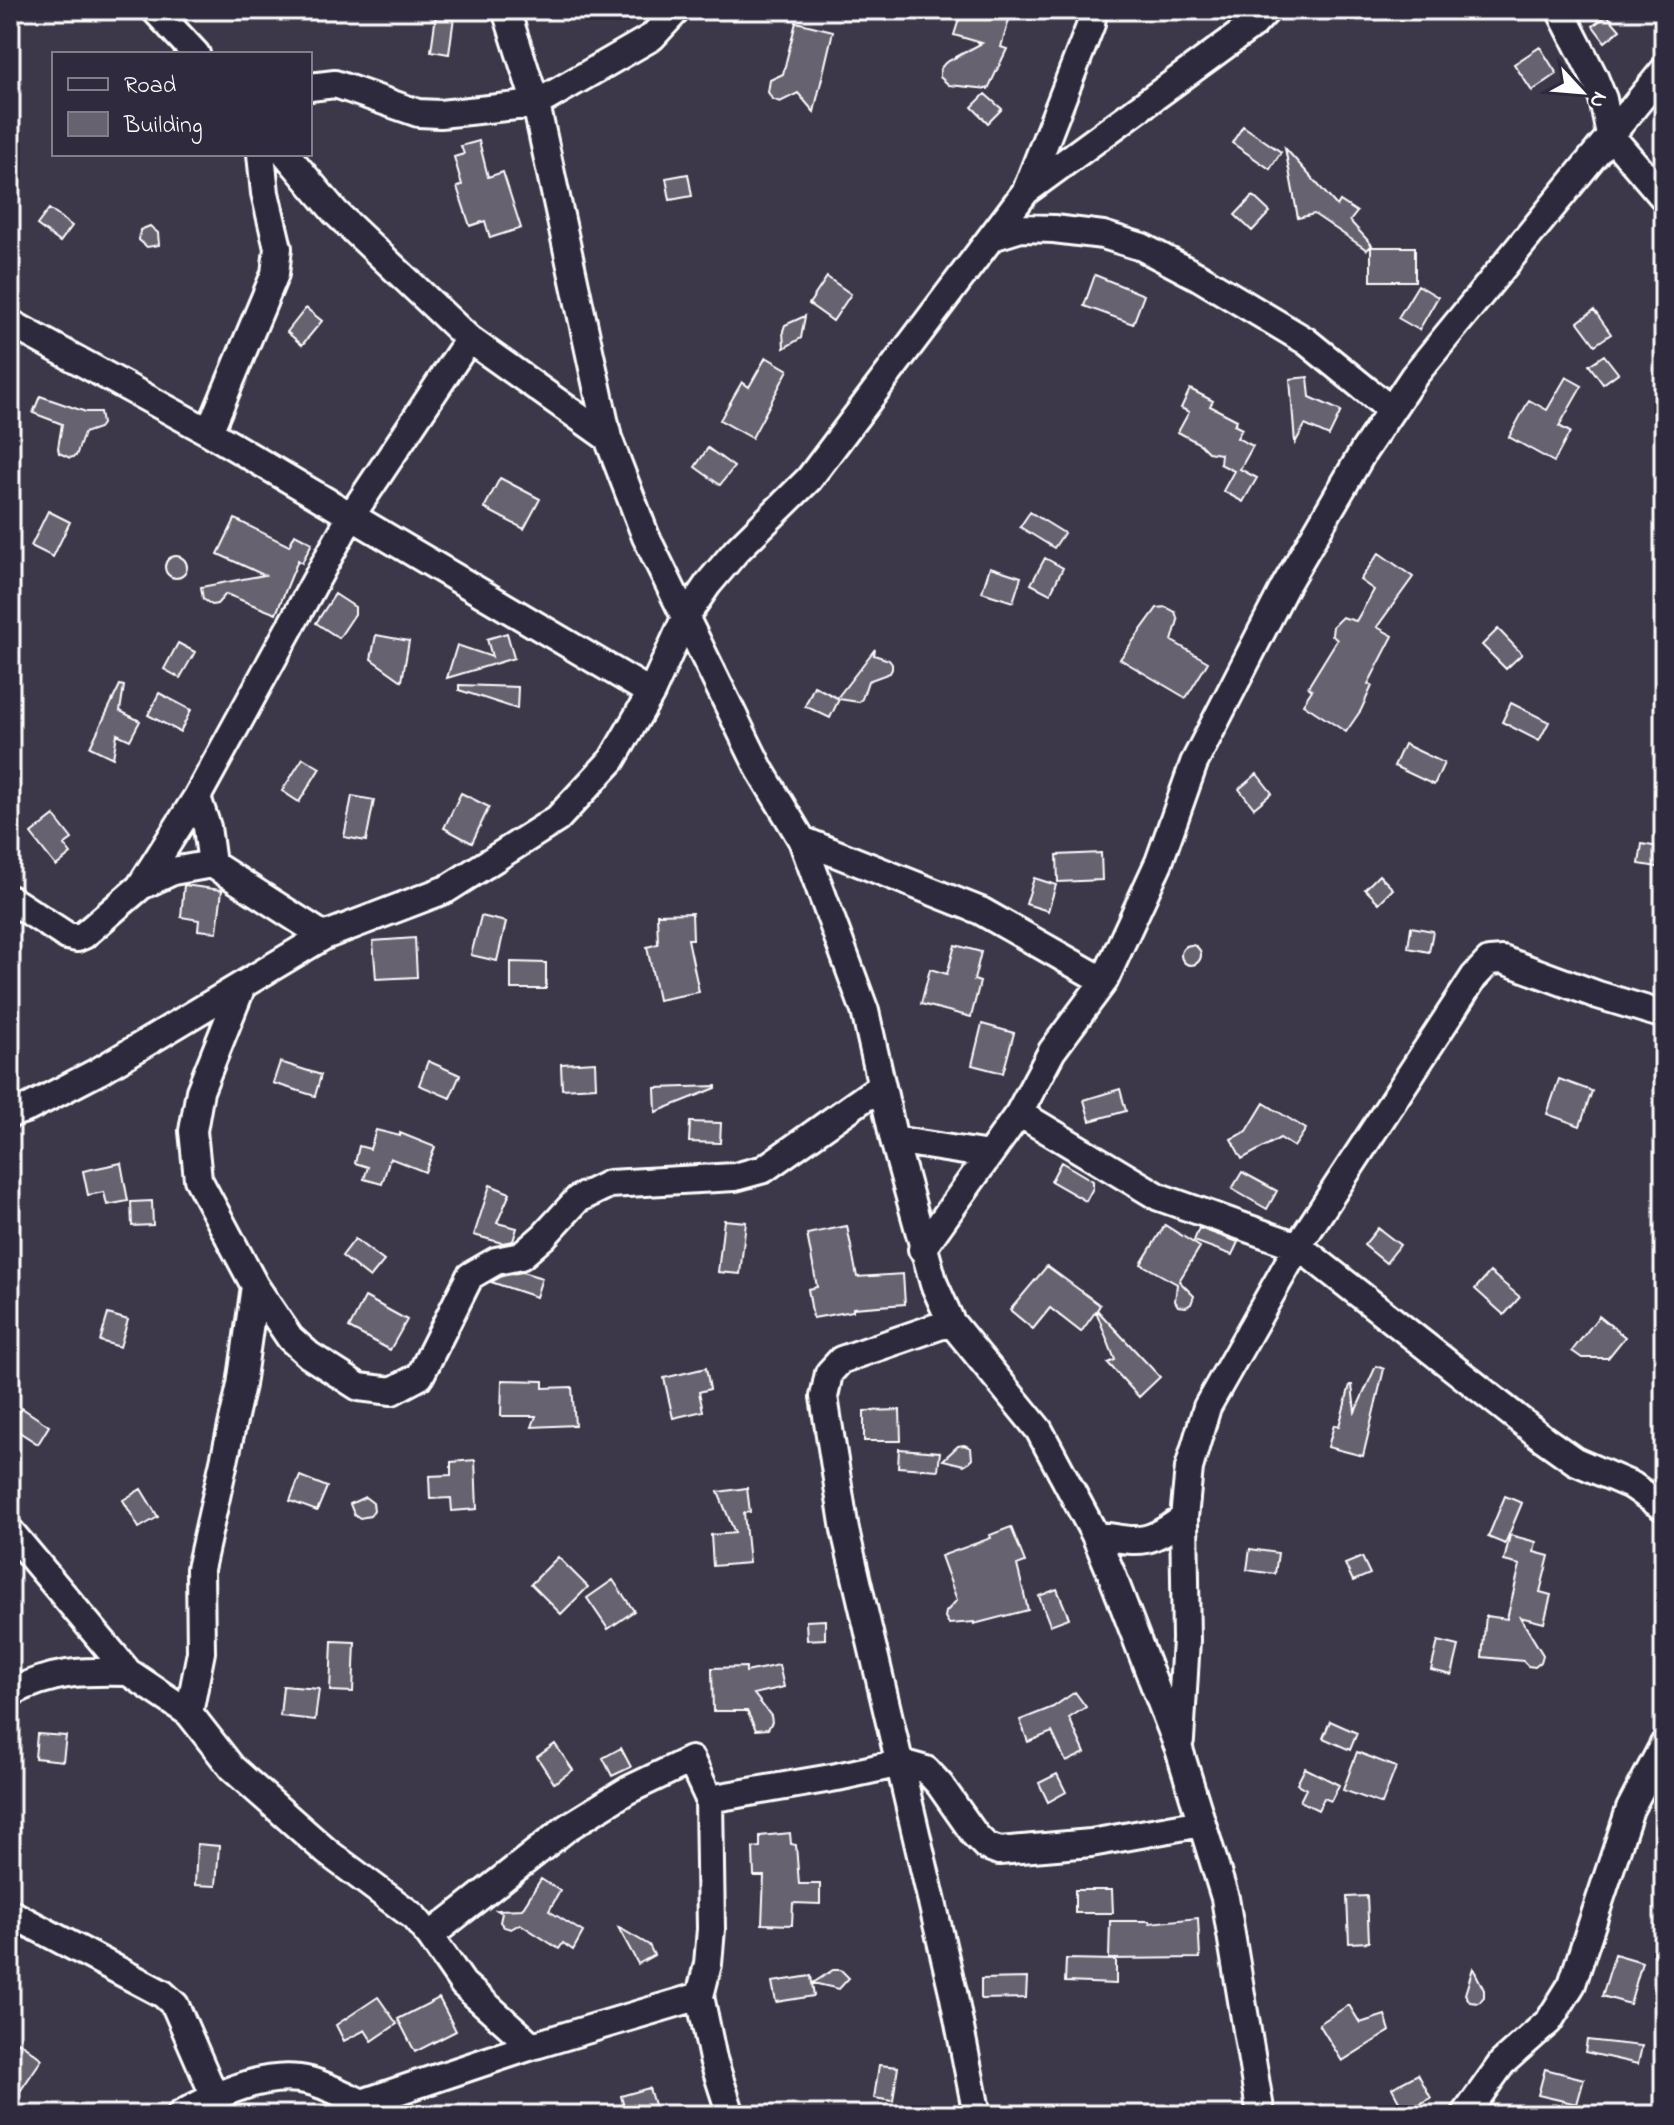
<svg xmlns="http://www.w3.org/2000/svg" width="1674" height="2125" font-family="'Indie Flower',sans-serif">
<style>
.building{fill:#666270;stroke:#fff;stroke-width:2}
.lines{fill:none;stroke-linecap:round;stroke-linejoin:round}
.street-casing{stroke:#fff;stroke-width:32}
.street{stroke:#2f2a3d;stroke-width:26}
</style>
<rect width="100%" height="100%" fill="#3c3749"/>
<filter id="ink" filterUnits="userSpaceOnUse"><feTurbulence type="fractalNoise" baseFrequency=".0125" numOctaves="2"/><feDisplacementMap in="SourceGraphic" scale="16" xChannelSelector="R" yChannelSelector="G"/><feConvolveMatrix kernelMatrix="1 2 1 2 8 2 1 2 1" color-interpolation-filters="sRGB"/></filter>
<g filter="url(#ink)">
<path class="building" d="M 962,10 L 994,10 L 992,15 L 1009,20 L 1001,47 L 1007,49 L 988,89 L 949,85 L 940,77 L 940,69 L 945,63 L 982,43 L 954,35 Z
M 436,15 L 454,17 L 449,54 L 431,51 Z
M 1607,15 L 1620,30 L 1605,42 L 1593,26 Z
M 796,22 L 833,31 L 814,112 L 798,93 L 780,102 L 772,99 L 768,92 L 770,80 L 783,74 Z
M 1540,47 L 1557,74 L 1532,91 L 1514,64 Z
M 985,94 L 1002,109 L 988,123 L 972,107 Z
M 1243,126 L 1281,152 L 1270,169 L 1232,143 Z
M 479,141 L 488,177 L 503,172 L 521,228 L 490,238 L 485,221 L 470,226 L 457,187 L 462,185 L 454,157 L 464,154 L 461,146 Z
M 1285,148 L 1337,206 L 1340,201 L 1357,212 L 1350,221 L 1372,245 L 1367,250 L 1314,214 L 1298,218 Z
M 688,174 L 692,196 L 670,200 L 666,178 Z
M 1253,196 L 1270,212 L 1252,231 L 1235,215 Z
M 49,209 L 72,226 L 60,242 L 37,225 Z
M 150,226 L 158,233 L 159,245 L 147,247 L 139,240 L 140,230 Z
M 1371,247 L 1415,247 L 1415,281 L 1371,281 Z
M 1095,275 L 1144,295 L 1133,324 L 1084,306 Z
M 827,277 L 851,294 L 833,321 L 809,304 Z
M 1418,285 L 1438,297 L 1419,330 L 1398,318 Z
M 306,308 L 322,321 L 302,345 L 287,332 Z
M 1594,310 L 1611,334 L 1595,345 L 1578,322 Z
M 805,316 L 801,338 L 784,348 L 783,331 L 785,325 Z
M 1604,355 L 1618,373 L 1603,384 L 1589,365 Z
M 766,357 L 788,370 L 752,438 L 720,420 L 742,382 L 749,387 Z
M 1308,377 L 1310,397 L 1341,411 L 1329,436 L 1305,425 L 1295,443 L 1290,379 Z
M 1566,377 L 1582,386 L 1559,426 L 1570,432 L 1554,462 L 1509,437 L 1529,400 L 1547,410 Z
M 1190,389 L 1213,401 L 1210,406 L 1237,420 L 1234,425 L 1242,429 L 1237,438 L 1253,446 L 1240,469 L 1257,478 L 1243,502 L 1223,491 L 1234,471 L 1220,464 L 1221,454 L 1208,452 L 1200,444 L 1178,432 L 1189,412 L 1181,408 Z
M 40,396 L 86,412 L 100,412 L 102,424 L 99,428 L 84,433 L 76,456 L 70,458 L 59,453 L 58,448 L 62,424 L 33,413 Z
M 708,448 L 734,467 L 720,485 L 695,467 Z
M 500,478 L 540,499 L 524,529 L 484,508 Z
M 48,511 L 70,522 L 53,557 L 31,546 Z
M 1030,512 L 1064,533 L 1054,548 L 1020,527 Z
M 235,519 L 289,546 L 295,534 L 312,543 L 302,563 L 298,560 L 276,614 L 226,594 L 217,604 L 212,605 L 203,599 L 201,587 L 264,575 L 218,554 Z
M 1379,553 L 1413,577 L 1377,627 L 1393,636 L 1368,684 L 1372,686 L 1361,710 L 1346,732 L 1303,704 L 1312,690 L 1308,687 L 1337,640 L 1332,635 L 1333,626 L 1342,617 L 1356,621 L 1374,590 L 1360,580 Z
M165 567a11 11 0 1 1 22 0a11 11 0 1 1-22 0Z
M 1045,558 L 1063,568 L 1050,594 L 1031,584 Z
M 990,567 L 1021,577 L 1013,602 L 982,592 Z
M 335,594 L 355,607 L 355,614 L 339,638 L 316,623 Z
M 1166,607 L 1175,612 L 1178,620 L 1172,641 L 1208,662 L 1186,698 L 1120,659 L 1157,608 Z
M 1498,629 L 1522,654 L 1506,669 L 1482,645 Z
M 507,633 L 514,658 L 447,678 L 457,645 L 492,657 L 487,639 Z
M 376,635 L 409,641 L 402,681 L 371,659 Z
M 178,643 L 195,652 L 180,678 L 164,669 Z
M 875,649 L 874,655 L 889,660 L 892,664 L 892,669 L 890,673 L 868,681 L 862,699 L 858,702 L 839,699 L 830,718 L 805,706 L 814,686 L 837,698 Z
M 120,685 L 124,686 L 120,711 L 140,721 L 130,740 L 117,734 L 113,758 L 90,747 Z
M 459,685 L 518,687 L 517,709 L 459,690 Z
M 159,693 L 191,710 L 180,732 L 148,715 Z
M 1511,703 L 1549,722 L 1539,741 L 1502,722 Z
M 1404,744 L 1444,763 L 1434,785 L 1394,766 Z
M 303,758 L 320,768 L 299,802 L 282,791 Z
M 1257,774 L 1272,793 L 1254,808 L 1239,789 Z
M 461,793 L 489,807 L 472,843 L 444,828 Z
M 352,796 L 374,800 L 366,841 L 344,837 Z
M 54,816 L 72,839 L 64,845 L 71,854 L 56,866 L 31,834 Z
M 1642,844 L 1664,848 L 1664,868 L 1639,864 Z
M 1101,853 L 1102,880 L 1058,882 L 1057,855 Z
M 1379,875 L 1393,889 L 1379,903 L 1365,889 Z
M 1034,878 L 1056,885 L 1048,911 L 1026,904 Z
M 184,885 L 222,890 L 217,932 L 198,930 L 199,920 L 181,917 Z
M 692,913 L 693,939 L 688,939 L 699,992 L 658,1000 L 647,947 L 658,944 L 657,914 Z
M 481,916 L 506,922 L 497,961 L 471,955 Z
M 1411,927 L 1433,931 L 1429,952 L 1408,948 Z
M 415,938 L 417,977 L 376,979 L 373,941 Z
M1181 955a10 10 0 1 1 20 0a10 10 0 1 1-20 0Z
M 955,945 L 981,952 L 974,980 L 980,982 L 971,1017 L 921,1004 L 930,969 L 947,974 Z
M 511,962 L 546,963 L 546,989 L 511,989 Z
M 982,1024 L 1014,1033 L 1003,1073 L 972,1065 Z
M 428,1061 L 460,1075 L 450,1098 L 419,1085 Z
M 280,1062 L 321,1075 L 315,1096 L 273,1083 Z
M 595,1062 L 596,1087 L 562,1089 L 561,1064 Z
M 1559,1079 L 1592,1091 L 1580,1126 L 1547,1114 Z
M 716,1086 L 716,1088 L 656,1112 L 655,1088 Z
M 1120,1089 L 1126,1111 L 1090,1121 L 1084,1100 Z
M 1264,1103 L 1306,1129 L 1294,1147 L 1280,1138 L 1242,1159 L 1231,1139 L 1247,1131 Z
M 690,1122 L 721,1123 L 720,1143 L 689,1142 Z
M 376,1130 L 400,1136 L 400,1133 L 435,1147 L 425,1172 L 390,1158 L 382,1184 L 364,1179 L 368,1167 L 355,1163 L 359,1146 L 370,1149 Z
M 1061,1162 L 1093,1181 L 1093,1188 L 1086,1201 L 1051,1181 Z
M 121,1163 L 128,1201 L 107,1205 L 104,1192 L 88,1195 L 83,1171 Z
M 1242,1172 L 1277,1191 L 1267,1209 L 1232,1189 Z
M 490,1185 L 510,1193 L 497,1223 L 517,1228 L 513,1241 L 502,1243 L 474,1235 Z
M 152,1201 L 153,1225 L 132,1226 L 131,1202 Z
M 724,1220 L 746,1222 L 740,1274 L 718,1272 Z
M 1165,1225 L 1200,1247 L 1179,1281 L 1194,1296 L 1191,1304 L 1186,1307 L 1178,1306 L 1175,1301 L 1177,1284 L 1141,1264 Z
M 847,1226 L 857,1277 L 903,1274 L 905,1304 L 853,1308 L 853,1311 L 813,1318 L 808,1289 L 817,1287 L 807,1234 Z
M 1199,1228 L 1238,1242 L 1232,1255 L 1194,1241 Z
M 1378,1228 L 1400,1245 L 1386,1263 L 1364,1245 Z
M 355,1239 L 384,1261 L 370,1278 L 342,1256 Z
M 1047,1266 L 1100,1305 L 1097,1310 L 1160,1377 L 1139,1397 L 1108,1363 L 1115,1360 L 1096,1311 L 1081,1332 L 1050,1308 L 1033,1329 L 1010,1310 Z
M 522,1272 L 542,1278 L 536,1297 L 491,1282 L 502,1276 Z
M 1490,1272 L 1520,1297 L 1504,1315 L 1475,1289 Z
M 365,1297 L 407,1320 L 390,1350 L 349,1328 Z
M 108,1314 L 128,1320 L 120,1347 L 100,1341 Z
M 1599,1316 L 1625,1337 L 1608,1358 L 1582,1358 L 1572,1351 Z
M 1376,1366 L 1384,1369 L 1363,1456 L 1328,1447 L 1334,1425 L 1339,1426 L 1350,1385 L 1352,1385 L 1355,1412 Z
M 706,1368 L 710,1389 L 699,1392 L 703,1411 L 673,1418 L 664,1378 Z
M 502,1380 L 543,1381 L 543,1388 L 572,1387 L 575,1425 L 532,1427 L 536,1416 L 501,1416 Z
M 22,1408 L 49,1426 L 38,1444 L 10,1426 Z
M 900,1410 L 901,1441 L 864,1441 L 864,1411 Z
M 964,1445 L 971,1448 L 972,1459 L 969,1462 L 964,1465 L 943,1460 L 958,1446 Z
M 899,1449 L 940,1452 L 938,1470 L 898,1467 Z
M 475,1460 L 477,1509 L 452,1511 L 451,1498 L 430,1499 L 429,1476 L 451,1475 L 451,1462 Z
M 300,1476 L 327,1487 L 317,1511 L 290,1501 Z
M 747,1488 L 750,1512 L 744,1513 L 749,1563 L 713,1566 L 711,1535 L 735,1533 L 718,1492 Z
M 141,1489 L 158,1517 L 139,1528 L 123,1500 Z
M 1505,1496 L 1522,1503 L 1505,1544 L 1488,1537 Z
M 365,1497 L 373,1503 L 374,1510 L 370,1516 L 360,1518 L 354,1514 L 350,1504 Z
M 1011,1527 L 1025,1562 L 1017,1565 L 1028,1610 L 974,1624 L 974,1622 L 949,1624 L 945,1617 L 946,1612 L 957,1600 L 941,1556 L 991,1538 L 990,1535 Z
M 1510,1535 L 1536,1542 L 1534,1552 L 1549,1556 L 1540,1592 L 1551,1595 L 1544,1623 L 1520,1617 L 1543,1655 L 1541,1662 L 1535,1667 L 1528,1666 L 1523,1661 L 1482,1657 L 1486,1616 L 1507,1619 L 1520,1565 L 1504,1561 Z
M 1250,1549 L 1278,1553 L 1275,1574 L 1247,1570 Z
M 558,1557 L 588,1587 L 561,1614 L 531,1584 Z
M 1362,1557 L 1370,1574 L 1353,1581 L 1345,1564 Z
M 613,1580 L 634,1611 L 608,1629 L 587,1598 Z
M 1057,1589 L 1069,1618 L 1050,1625 L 1039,1596 Z
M 825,1620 L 825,1639 L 807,1640 L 806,1621 Z
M 332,1641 L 355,1642 L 353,1692 L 330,1691 Z
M 1438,1641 L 1459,1646 L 1452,1675 L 1431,1670 Z
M 779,1665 L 784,1687 L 754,1694 L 771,1716 L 772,1722 L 768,1729 L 756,1730 L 747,1711 L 713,1711 L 712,1668 L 746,1667 L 746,1672 Z
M 283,1686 L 319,1689 L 315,1720 L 280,1716 Z
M 1075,1692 L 1086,1707 L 1069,1718 L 1085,1753 L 1066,1762 L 1052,1732 L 1028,1742 L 1020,1720 L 1053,1707 Z
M 1330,1721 L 1357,1733 L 1350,1750 L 1323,1738 Z
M 37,1734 L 66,1736 L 63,1761 L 35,1758 Z
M 555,1744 L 573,1770 L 554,1783 L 537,1757 Z
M 621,1748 L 631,1767 L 612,1776 L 603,1758 Z
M 1357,1752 L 1396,1767 L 1382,1804 L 1343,1790 Z
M 1305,1768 L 1339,1785 L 1331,1801 L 1324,1798 L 1318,1810 L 1300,1801 L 1306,1789 L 1297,1784 Z
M 1057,1774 L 1066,1792 L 1048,1802 L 1039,1783 Z
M 790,1833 L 791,1844 L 796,1845 L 799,1884 L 820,1884 L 820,1904 L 793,1903 L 792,1925 L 762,1924 L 764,1876 L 754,1876 L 753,1848 L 760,1847 L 760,1836 Z
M 197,1844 L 219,1846 L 216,1886 L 195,1885 Z
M 541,1879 L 560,1891 L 549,1911 L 583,1932 L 573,1950 L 563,1943 L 559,1949 L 520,1924 L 511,1929 L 504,1927 L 500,1922 L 502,1913 L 497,1910 L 522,1909 Z
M 1075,1890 L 1112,1890 L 1113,1913 L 1075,1913 Z
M 1367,1896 L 1369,1942 L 1349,1943 L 1347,1897 Z
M 1198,1918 L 1200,1958 L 1109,1959 L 1110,1921 L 1150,1921 L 1150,1923 Z
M 618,1927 L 649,1945 L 654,1955 L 638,1964 Z
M 1615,1954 L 1642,1962 L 1630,2004 L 1602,1996 Z
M 1066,1959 L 1116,1960 L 1116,1984 L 1065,1982 Z
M 1473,1968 L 1484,1990 L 1484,1997 L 1479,2003 L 1470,2002 L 1465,1994 Z
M 833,1970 L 841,1970 L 849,1978 L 839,1989 L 813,1983 Z
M 811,1976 L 814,1996 L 776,2002 L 772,1982 Z
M 1027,1978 L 1026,1998 L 981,1999 L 981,1979 Z
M 378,1997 L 397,2024 L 372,2041 L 365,2030 L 344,2041 L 336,2025 Z
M 439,1998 L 456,2031 L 415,2052 L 398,2019 Z
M 1349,2005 L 1360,2023 L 1385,2015 L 1390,2031 L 1342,2061 L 1319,2024 Z
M 1587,2040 L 1642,2046 L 1638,2064 L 1585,2052 Z
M 18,2041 L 42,2059 L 10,2106 L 10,2052 Z
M 879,2065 L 898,2067 L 893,2101 L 874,2098 Z
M 1545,2069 L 1584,2079 L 1577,2104 L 1538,2095 Z
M 1418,2074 L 1431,2098 L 1405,2112 L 1392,2088 Z
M 649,2088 L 657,2115 L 626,2115 L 621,2096 Z"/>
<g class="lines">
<g class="street-casing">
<path id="street" d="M 155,10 L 196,54
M 506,10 L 536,104 L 608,438 L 646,537 L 760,770 L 802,840 L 865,1011 L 894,1140 L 934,1284 L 951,1322 L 1039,1430 L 1095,1535 L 1112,1575 L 1179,1749 L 1225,1898 L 1261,2115
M 1560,10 L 1594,77 L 1603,99 L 1610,135 L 1664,198
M 310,87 L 335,84 L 418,113 L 440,114 L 536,104 L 652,37 L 677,10
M 286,154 L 335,212 L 469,339 L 608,438
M 1026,191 L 1091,24 L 1093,10
M 992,237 L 1021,228 L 1054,229 L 1103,235 L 1142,247 L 1199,277 L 1306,341 L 1391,410
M 10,323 L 209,432 L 651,693
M 209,432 L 275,274 L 278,248 L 265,193 L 261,154
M 802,840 L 981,911 L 1104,981
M 141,885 L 197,797
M 10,899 L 67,936 L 77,938 L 84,935 L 141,886 L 173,871 L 212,864
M 324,936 L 212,864 L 207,827 L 197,797 L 351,516 L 469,339
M 242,986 L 200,1091 L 193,1131 L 198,1179 L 255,1286 L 290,1338 L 309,1355 L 359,1387 L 392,1391 L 420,1376 L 470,1276 L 496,1261 L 521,1256 L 544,1236 L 578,1199 L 609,1184 L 735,1177 L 764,1169 L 881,1086
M 1019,1113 L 1159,1197 L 1298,1246 L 1544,1439 L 1575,1461 L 1633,1486 L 1664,1508
M 10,1114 L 28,1108 L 99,1071 L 324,936 L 447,889 L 557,819 L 612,760 L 651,693 L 686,616 L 708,584 L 736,551 L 809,479 L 1026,191 L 1254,24 L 1267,10
M 894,1140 L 989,1155
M 922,1249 L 1019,1113 L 1052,1051 L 1104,981 L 1159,862 L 1194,763 L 1285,586 L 1363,452 L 1414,376 L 1664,70
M 951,1322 L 841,1360 L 829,1373 L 824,1397 L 845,1530 L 953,1992 L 977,2115
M 10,1531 L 128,1672 L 189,1713 L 232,1768 L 327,1852 L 413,1916 L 430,1936 L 463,1984 L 532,2046
M 1095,1535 C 1142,1542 1145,1546 1184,1518
M 10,1693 C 53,1671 82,1671 128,1672
M 189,1713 L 201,1652 L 200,1569 L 241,1385 L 255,1286
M 1180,1740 L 1186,1640 L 1184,1518 L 1189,1468 L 1207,1407 L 1298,1246 L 1474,977 L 1489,961 L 1503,960 L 1598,995 L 1664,1015
M 709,1799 L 711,1929 L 708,1964 L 700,1996 L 713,2059 L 731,2115
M 10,1913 L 163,1994 L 175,2005 L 214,2095
M 430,1936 L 568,1827 L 628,1790 L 691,1760 L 709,1799 L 837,1777 L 901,1763 L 926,1770 L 940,1785 L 975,1835 L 986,1846 L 999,1851 L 1091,1843 L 1202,1823
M 180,2115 C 216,2094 268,2070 310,2081 C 328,2086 345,2095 362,2103 L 532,2046 L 700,1996
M 1465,2115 L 1502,2063 L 1549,2021 L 1572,1984 L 1630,1809 L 1664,1744"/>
</g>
<use href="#street" class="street"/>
</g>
</g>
<rect width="1674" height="2125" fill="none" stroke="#2f2a3d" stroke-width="40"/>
<rect x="20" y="20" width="1634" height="2085" fill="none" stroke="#fff" stroke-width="3" filter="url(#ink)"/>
<rect x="52" y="52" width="260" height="104" fill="#2f2a3d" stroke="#827f8b" stroke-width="2"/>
<rect x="68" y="78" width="40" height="12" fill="#2f2a3d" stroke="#827f8b" stroke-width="2"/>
<text x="124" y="92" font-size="24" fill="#ffffff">Road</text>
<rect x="68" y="112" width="40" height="24" fill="#666270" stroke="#827f8b" stroke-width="2"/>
<text x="124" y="132" font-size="24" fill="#ffffff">Building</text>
<g transform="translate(1582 92) rotate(116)" stroke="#2f2a3d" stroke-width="6" paint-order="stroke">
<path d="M0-6L14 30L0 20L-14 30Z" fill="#ffffff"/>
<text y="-12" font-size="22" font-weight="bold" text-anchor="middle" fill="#ffffff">N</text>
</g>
</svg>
